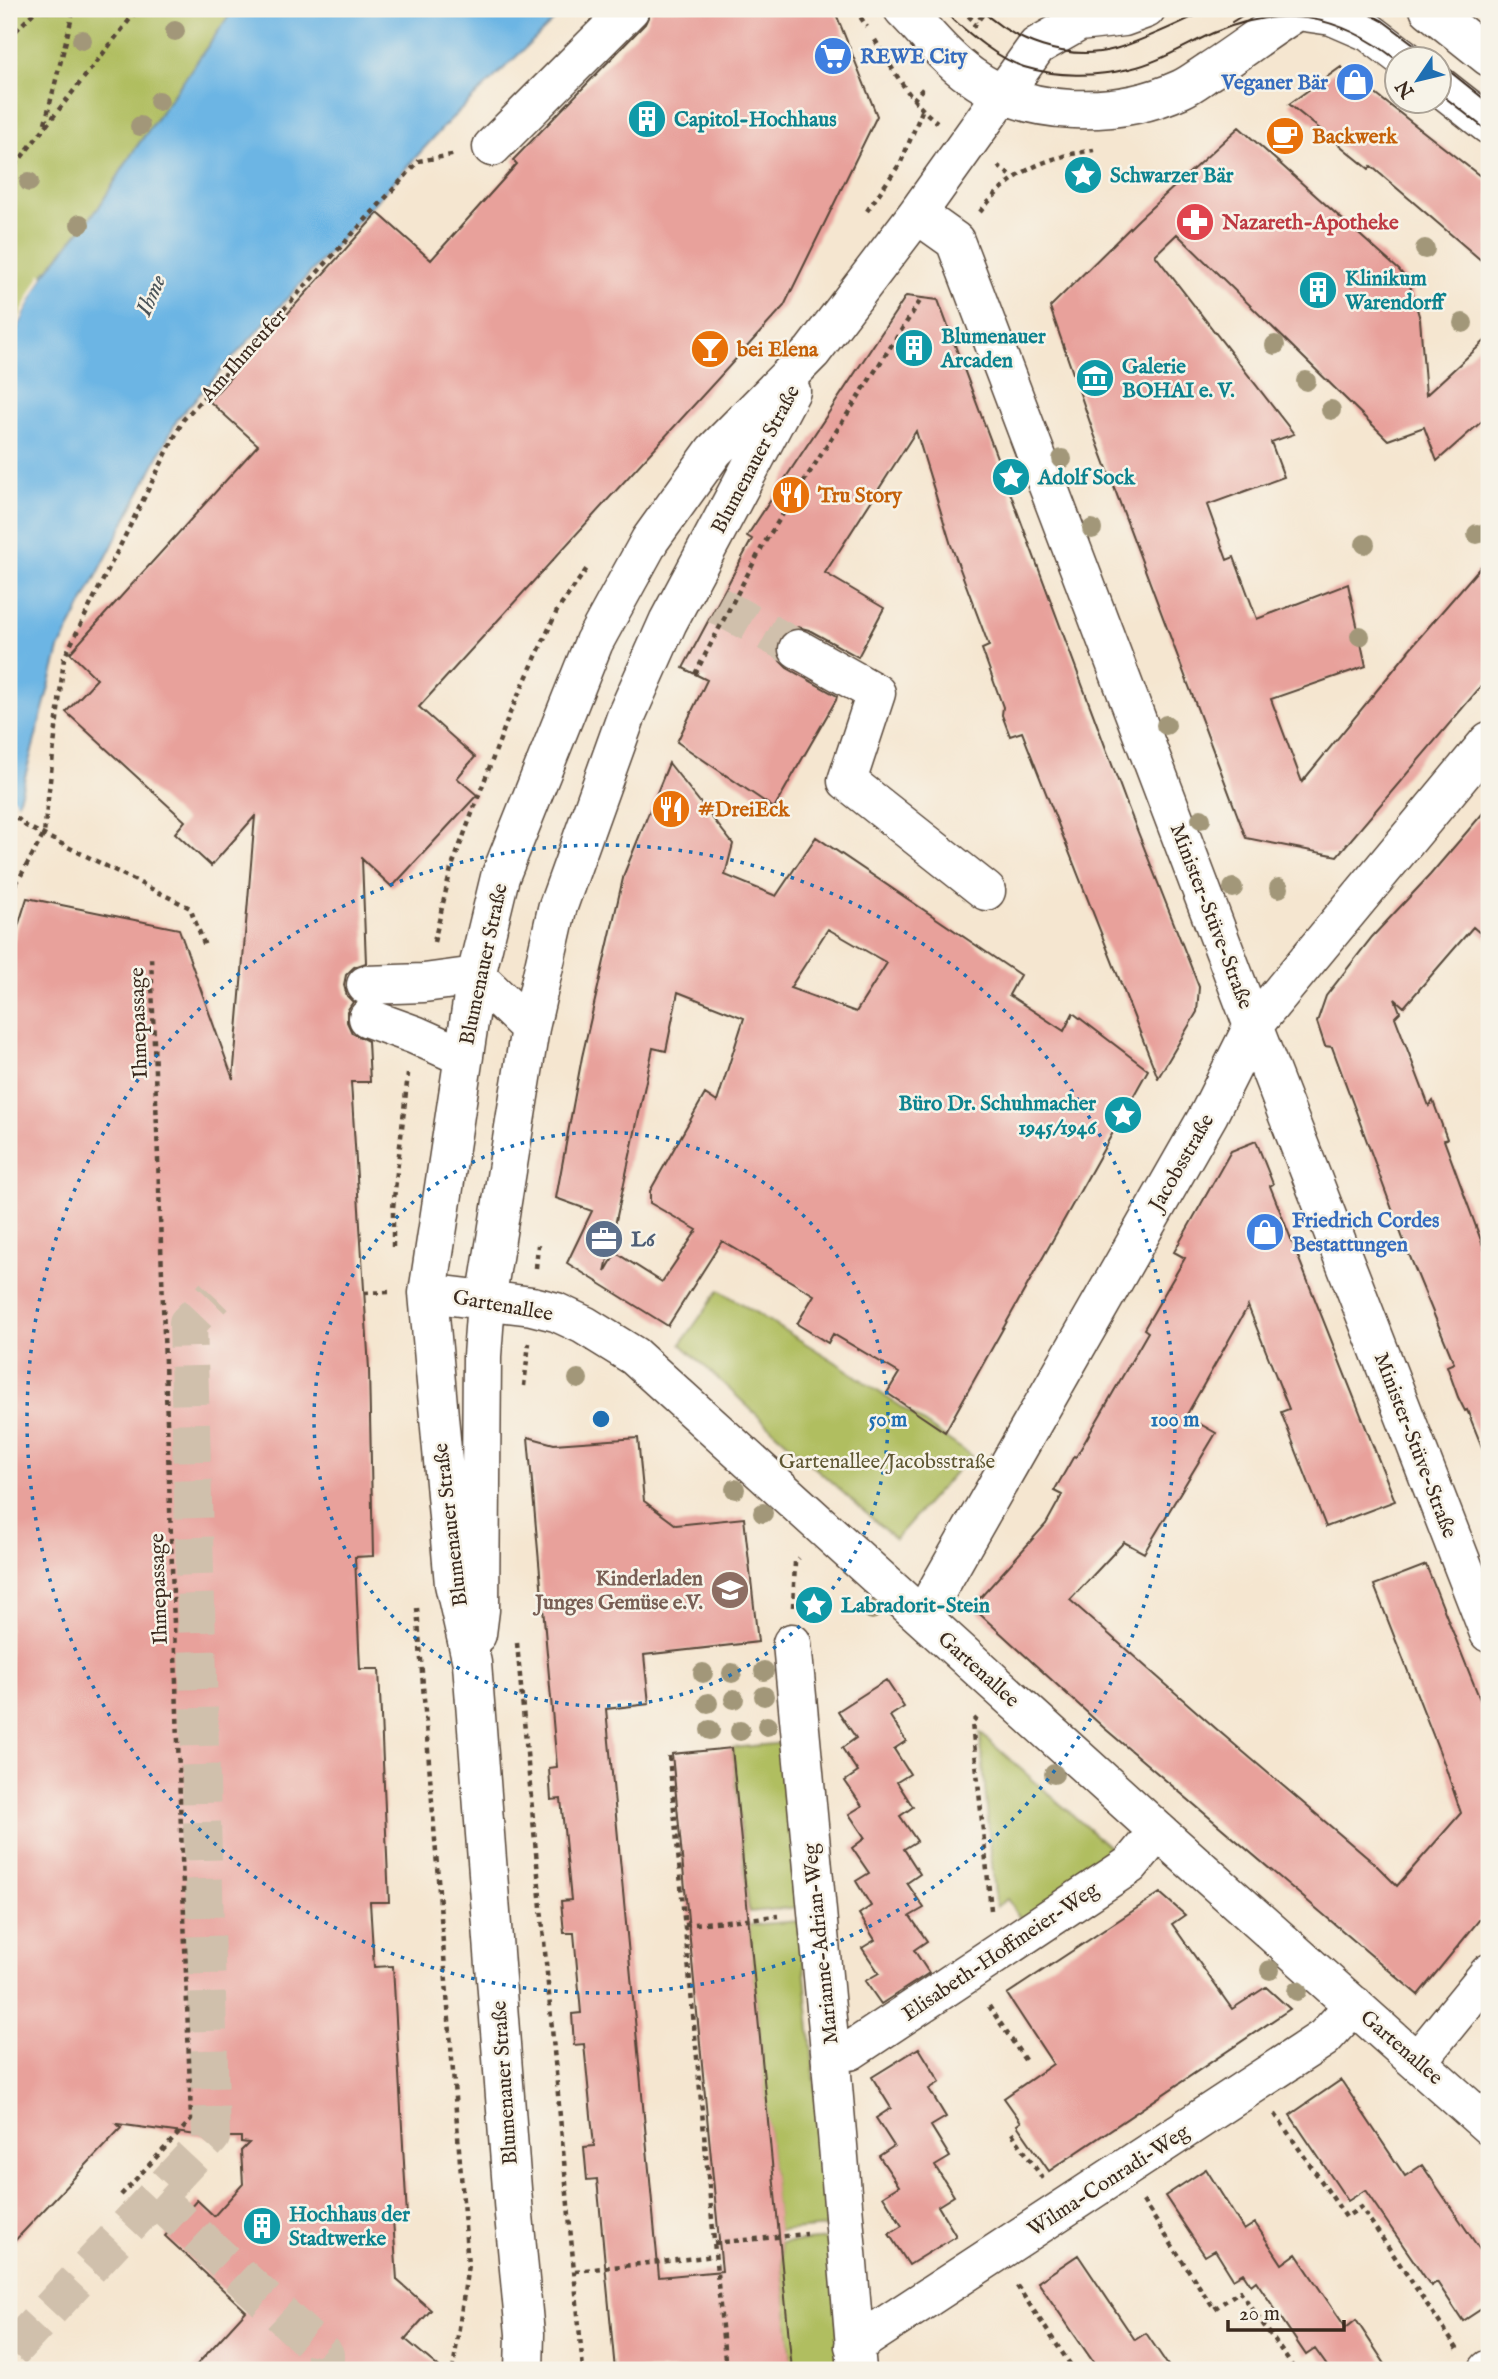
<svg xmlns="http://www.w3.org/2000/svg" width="1498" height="2379" font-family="'IM FELL English',serif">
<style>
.green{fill:#b0be61;stroke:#767440;stroke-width:2}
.water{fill:#6cb5e4;stroke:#547081;stroke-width:2}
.pier{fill:#f5e6d0}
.building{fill:#e8a19b;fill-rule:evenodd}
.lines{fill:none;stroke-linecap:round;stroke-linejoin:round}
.minor-tunnel{stroke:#d0c0ac;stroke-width:38;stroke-dasharray:38 19;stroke-linecap:butt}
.minor-casing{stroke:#574639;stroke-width:41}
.path{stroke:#574639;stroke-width:4.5;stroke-dasharray:5 5;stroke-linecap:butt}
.minor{stroke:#fff;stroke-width:38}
.tram{stroke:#3b2a1e;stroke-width:2}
.tree{fill:#a29779}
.ring{fill:none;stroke:#1f6fb2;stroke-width:3.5;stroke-dasharray:3.5 7}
.labels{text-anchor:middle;stroke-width:5;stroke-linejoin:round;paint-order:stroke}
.shop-label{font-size:21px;font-weight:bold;fill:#366cbe;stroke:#f7f3e8;text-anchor:start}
.culture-label{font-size:21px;font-weight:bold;fill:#0d838f;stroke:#f7f3e8;text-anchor:start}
.food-label{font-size:21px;font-weight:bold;fill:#c56008;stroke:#f7f3e8;text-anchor:start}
.health-label{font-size:21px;font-weight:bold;fill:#be3a42;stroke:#f7f3e8;text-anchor:start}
.street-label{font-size:21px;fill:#3b2a1e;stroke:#f7f3e8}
.service-label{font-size:21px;font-weight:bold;fill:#4e5e75;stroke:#f7f3e8;text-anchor:start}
.park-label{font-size:21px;fill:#5e5632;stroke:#f7f3e8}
.education-label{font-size:21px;font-weight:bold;fill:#785e54;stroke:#f7f3e8;text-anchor:end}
.water-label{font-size:23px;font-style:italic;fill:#4a5459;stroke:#f7f3e8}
.centre{fill:#1f6fb2;stroke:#f7f3e8;stroke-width:3.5}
.ring-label{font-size:21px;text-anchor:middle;font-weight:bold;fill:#1f6fb2;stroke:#f7f3e8;stroke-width:5;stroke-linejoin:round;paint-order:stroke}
</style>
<rect width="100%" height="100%" fill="#f7f3e8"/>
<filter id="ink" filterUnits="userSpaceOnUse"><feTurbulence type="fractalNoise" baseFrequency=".0143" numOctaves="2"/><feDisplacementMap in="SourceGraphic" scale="14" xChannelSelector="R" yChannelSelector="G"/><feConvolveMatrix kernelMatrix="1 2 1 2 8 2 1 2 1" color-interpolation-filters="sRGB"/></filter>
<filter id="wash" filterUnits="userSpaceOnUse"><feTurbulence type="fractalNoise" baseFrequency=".00686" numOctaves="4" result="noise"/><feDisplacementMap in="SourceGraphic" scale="28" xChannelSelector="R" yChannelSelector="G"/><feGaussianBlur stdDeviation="1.57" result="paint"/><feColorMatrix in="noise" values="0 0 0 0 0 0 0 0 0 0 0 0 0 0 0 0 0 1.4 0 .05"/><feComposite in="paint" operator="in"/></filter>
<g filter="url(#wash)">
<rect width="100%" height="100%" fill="#f5e6d0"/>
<path class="green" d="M 9,9 L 234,9 L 133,152 L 99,207 L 43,276 L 9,345 Z
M 719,1290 L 834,1361 L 972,1456 L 957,1470 L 895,1539 L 773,1430 L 681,1344 Z
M 980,1733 L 1119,1856 L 1022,1921 L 1007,1899 L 996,1907 Z
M 783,1743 L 799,1907 L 749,1912 L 732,1748 Z
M 800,1921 L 828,2227 L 778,2231 L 749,1925 Z
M 830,2239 L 842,2370 L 792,2370 L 780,2243 Z"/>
<path class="water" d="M 234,9 L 566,9 L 447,123 L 178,418 L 59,649 L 21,792 L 9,829 L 9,345 L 43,276 L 99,207 L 133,152 Z"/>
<path class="pier" d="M 41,273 L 43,276 L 9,345 L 9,337 Z
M 9,794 L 20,805 L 12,830 L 9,832 Z"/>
<g id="blocks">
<path class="building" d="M 652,9 L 834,9 L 877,116 L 784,306 L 419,707 L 475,757 L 457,778 L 477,795 L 392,887 L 362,859 L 366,963 L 354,967 L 346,975 L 344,985 L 347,996 L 353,1002 L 347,1011 L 347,1022 L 352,1033 L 368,1041 L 370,1082 L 351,1082 L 369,1369 L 373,1556 L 355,1557 L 360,1669 L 379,1669 L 389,1902 L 370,1902 L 374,1967 L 393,1966 L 407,2217 L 393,2219 L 397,2280 L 431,2310 L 405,2339 L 442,2370 L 192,2370 L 246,2311 L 165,2236 L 197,2200 L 214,2216 L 243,2184 L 241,2151 L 249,2143 L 241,2142 L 241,2137 L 211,2137 L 117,2124 L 121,2128 L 9,2247 L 9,955 L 27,898 L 179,929 L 233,1079 L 255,816 L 211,866 L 175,833 L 185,821 L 66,712 L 97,679 L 70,653 L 258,445 L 209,401 L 378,213 L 431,260 L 517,164 L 513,160 L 645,24 Z
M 1341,67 L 1489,183 L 1489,267 L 1371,166 L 1369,169 L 1289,104 Z
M 1239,127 L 1399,270 L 1409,282 L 1420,319 L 1426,395 L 1489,337 L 1489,415 L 1437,461 L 1424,427 L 1388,440 L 1177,234 L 1155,255 L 1294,434 L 1271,442 L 1284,477 L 1207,505 L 1227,560 L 1234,557 L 1257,619 L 1348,584 L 1366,666 L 1271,699 L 1302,782 L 1409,651 L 1407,652 L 1489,557 L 1489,677 L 1337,856 L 1246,838 L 1094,434 L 1050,307 L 1139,219 Z
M 906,296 L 938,300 L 1126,802 L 1199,987 L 1197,1012 L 1158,1078 L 1022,732 L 1010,736 L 1002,715 L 1003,707 L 982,649 L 989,646 L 951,545 L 916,431 L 825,573 L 884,608 L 858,657 L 809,630 L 798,627 L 788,630 L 779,639 L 776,650 L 780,661 L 787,668 L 837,696 L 836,700 L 774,808 L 677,742 L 707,680 L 683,668 L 752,539 L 747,536 Z
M 669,763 L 733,844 L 725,875 L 776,896 L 816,837 L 1020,975 L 1009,995 L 1064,1031 L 1073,1013 L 1148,1070 L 945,1432 L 887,1393 L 899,1373 L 833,1334 L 828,1343 L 797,1324 L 814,1295 L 722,1241 L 668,1326 L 567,1263 L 592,1211 L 556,1198 L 582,1057 L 624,874 ZM 828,929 L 887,963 L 856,1012 L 790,988 ZM 678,992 L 744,1018 L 717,1102 L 705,1094 L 650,1191 L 650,1203 L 697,1230 L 662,1282 L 616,1253 L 605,1272 L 653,1048 L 666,1051 Z
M 1489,806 L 1489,941 L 1473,927 L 1404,1007 L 1395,999 L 1400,1012 L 1395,1017 L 1429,1106 L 1433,1101 L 1447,1139 L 1444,1140 L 1489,1262 L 1488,1462 L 1467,1410 L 1465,1411 L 1458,1397 L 1447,1366 L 1454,1363 L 1406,1247 L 1332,1047 L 1325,1046 L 1317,1022 L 1326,996 L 1372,937 L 1430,875 Z
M 1256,1141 L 1273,1184 L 1270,1186 L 1395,1501 L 1326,1527 L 1281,1412 L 1289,1409 L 1248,1306 L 1186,1416 L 1216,1433 L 1144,1553 L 1124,1542 L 1070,1600 L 1221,1733 L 1376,1865 L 1397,1886 L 1461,1813 L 1444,1763 L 1374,1585 L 1426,1565 L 1489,1722 L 1489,1908 L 1418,1995 L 1103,1727 L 972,1607 L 1046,1524 L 1062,1495 L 1054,1491 L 1074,1456 L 1076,1457 L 1148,1332 L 1144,1329 L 1185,1258 L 1174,1252 L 1231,1151 Z
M 528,1437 L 554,1444 L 638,1438 L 644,1501 L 676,1525 L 744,1518 L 758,1642 L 644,1655 L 649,1704 L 606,1709 L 659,2277 L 722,2271 L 672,1754 L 732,1748 L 792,2370 L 615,2370 L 597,2179 L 587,2180 L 584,2147 L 594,2146 L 584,2044 L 574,2045 L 572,2014 L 581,2013 L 574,1933 L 564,1933 L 561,1901 L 571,1900 L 561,1799 L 551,1800 L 549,1768 L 557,1767 Z
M 886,1680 L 904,1707 L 890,1716 L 906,1741 L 894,1749 L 910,1774 L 897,1782 L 913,1807 L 900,1816 L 917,1841 L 904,1849 L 920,1874 L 907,1883 L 924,1908 L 910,1916 L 927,1941 L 914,1950 L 929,1973 L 881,2004 L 865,1981 L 879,1973 L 862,1948 L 875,1940 L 859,1914 L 871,1906 L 856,1881 L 869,1873 L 852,1848 L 865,1838 L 849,1814 L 862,1806 L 845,1781 L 858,1772 L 842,1748 L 856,1738 L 838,1711 Z
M 1160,1893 L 1185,1915 L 1172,1924 L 1232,2009 L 1266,1987 L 1290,2009 L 1049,2171 L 1017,2125 L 1021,2122 L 1004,2098 L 1053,2064 L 1007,1994 Z
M 919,2048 L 940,2082 L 929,2089 L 946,2117 L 931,2126 L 950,2157 L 935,2166 L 954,2196 L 938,2206 L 956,2236 L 909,2265 L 889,2234 L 902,2226 L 883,2196 L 899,2186 L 879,2156 L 894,2146 L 876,2118 L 891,2108 L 872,2077 Z
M 1341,2080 L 1405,2176 L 1422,2165 L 1489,2263 L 1489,2304 L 1463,2321 L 1437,2282 L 1431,2286 L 1365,2190 L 1348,2201 L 1290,2115 Z
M 1206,2169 L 1244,2230 L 1255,2223 L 1282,2264 L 1296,2254 L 1346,2328 L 1356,2320 L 1389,2370 L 1330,2370 L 1315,2349 L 1306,2355 L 1256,2281 L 1251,2285 L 1243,2273 L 1233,2279 L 1215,2250 L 1205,2256 L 1165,2196 Z
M 1078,2255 L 1135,2340 L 1146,2333 L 1171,2370 L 1090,2370 L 1096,2366 L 1038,2282 Z"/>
</g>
</g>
<g filter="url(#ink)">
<use href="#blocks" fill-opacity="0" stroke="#574639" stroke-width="2"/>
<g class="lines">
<path class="minor-tunnel" d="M 717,605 L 798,649
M 155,2197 L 325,2355 L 325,2370
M 11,2351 L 211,2137 L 188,1323 L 214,1296"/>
<g class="minor-casing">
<path id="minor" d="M 903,9 C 925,31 945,58 971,76 C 1029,118 1117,118 1181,89 C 1190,85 1199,78 1208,72 C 1240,52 1269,28 1301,9
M 1429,9 L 1489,57
M 1298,11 L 1332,16 L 1369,32 L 1406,60
M 1438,85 L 1489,125
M 492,147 L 630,9
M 917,214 L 955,241 L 1253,1026 L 1489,1633
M 798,649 L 876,693 L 847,781 L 986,891
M 366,985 L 424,983 L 476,976 L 530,1028
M 368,1018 L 415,1035 L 464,1057
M 428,1293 L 532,1306 L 556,1312 L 584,1325 L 634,1356 L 1158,1831 L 1489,2126
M 922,1617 L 1209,1114 L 1253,1026 L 1489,741
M 477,1634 L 480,1610 L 482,1356 L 486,1301 L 530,1028 L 557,909 L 627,714 L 668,622 L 791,391
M 792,1643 L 830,2051 L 857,2370
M 830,2051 L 850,2051 L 1130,1865 L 1158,1831
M 1418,2060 L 1489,1973
M 854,2346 L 1324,2038 L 1354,2005
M 524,2370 L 525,2334 L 514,2215 L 472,1663 L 454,1584 L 428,1293 L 476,976 L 500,877 L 594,642 L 650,540 L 714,451 L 812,352 L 917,214 L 1037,46 L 1079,22 L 1124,17 L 1146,9
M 1488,2370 L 1489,2369"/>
</g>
<path class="path" d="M 855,9 L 867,27
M 961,9 L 976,23
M 973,27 L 987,9
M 9,38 L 37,9
M 875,40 C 893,69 909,101 937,122
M 913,100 L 925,86
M 45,123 L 74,9
M 998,166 L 1014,178
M 9,173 L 138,9
M 867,211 L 901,162 L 922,111
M 980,212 C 1013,171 1043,158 1094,150
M 9,256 L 17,260
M 695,674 L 763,545 L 922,298
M 9,811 L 26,826 L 190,908 L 205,946
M 9,903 L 15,886 L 44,834 L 64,658 L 183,420 L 419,161 L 457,154
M 434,942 L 451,869 L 510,713 L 557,611 L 588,567
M 393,1247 L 393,1208 L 408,1074
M 536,1268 L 538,1245
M 364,1293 L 389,1292
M 524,1386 L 529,1343
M 793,1607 L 795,1562 L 799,1558
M 417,1608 L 468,2265 L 453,2370
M 517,1643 L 583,2370
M 977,1718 L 972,1723 L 991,1910
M 669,1756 L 726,2370
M 685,1925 L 778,1916
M 989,2006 L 1027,2063
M 1275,2114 L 1346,2217 L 1361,2207 L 1458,2350
M 1012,2133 L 1043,2179
M 121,2195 L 191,2120 L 151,955
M 1143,2201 L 1214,2309 L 1240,2291 L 1295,2370
M 714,2243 L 807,2234
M 575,2271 L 715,2256
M 1017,2286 L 1074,2370"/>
<use href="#minor" class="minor"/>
<path class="tram" d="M 941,9 C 963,28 995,58 1024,67 C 1057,77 1095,77 1129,69 C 1158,63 1186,45 1213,33 C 1282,4 1338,14 1397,60
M 980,9 C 1014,42 1067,62 1115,49 C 1148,39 1179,23 1210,9
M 1360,9 L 1383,21 L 1435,60
M 1232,22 L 1253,9
M 1438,62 L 1489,103
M 1438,92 L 1489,132"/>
</g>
<g class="tree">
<circle cx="175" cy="31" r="10"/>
<circle cx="82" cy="40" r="10"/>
<circle cx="159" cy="101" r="10"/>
<circle cx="140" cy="126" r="10"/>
<circle cx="29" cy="182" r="10"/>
<circle cx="80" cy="224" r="10"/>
<circle cx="1425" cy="249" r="10"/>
<circle cx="1463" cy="323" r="10"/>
<circle cx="1275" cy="345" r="10"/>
<circle cx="1306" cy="381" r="10"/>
<circle cx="1331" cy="410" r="10"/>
<circle cx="1062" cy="459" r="10"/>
<circle cx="1092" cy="529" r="10"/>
<circle cx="1477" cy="534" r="10"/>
<circle cx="1365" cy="544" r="10"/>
<circle cx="1360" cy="636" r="10"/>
<circle cx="1166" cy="725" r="10"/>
<circle cx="1201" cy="819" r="10"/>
<circle cx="1233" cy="888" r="10"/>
<circle cx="1279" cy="888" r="10"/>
<circle cx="578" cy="1379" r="10"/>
<circle cx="735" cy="1489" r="10"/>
<circle cx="763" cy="1513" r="10"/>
<circle cx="872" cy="1610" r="10"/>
<circle cx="764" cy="1671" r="10"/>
<circle cx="703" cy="1673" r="10"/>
<circle cx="732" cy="1673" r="10"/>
<circle cx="764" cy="1696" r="10"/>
<circle cx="734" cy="1699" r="10"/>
<circle cx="708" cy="1703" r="10"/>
<circle cx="767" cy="1726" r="10"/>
<circle cx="710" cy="1730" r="10"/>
<circle cx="740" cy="1731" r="10"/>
<circle cx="1054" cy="1774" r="10"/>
<circle cx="1270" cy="1970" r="10"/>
<circle cx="1297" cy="1991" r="10"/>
</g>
</g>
<g class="ring">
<circle cx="601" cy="1419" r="287"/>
<circle cx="601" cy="1419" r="574"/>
</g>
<defs>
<g id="supermarket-disc" transform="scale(2.0125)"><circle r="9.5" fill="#3f7fe0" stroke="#f7f3e8"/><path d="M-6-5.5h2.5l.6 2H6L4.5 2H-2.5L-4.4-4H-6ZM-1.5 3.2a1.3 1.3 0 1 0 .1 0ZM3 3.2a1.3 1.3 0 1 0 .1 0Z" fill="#fff"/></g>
<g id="shop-disc" transform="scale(2.0125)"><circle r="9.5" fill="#3f7fe0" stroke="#f7f3e8"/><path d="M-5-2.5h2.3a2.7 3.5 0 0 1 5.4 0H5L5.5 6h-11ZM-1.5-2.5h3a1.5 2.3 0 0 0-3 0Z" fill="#fff"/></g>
<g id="building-disc" transform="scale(2.0125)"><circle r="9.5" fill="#0f9aa8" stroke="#f7f3e8"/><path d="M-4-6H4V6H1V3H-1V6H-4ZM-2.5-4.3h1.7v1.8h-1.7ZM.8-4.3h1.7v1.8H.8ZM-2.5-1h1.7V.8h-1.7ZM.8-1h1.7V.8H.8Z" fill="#fff"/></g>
<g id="cafe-disc" transform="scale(2.0125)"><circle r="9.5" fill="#e8710a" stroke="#f7f3e8"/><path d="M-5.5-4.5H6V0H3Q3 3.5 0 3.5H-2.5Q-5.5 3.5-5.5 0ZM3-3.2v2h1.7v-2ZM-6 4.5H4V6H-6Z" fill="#fff"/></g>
<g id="sight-disc" transform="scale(2.0125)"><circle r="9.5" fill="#0f9aa8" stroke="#f7f3e8"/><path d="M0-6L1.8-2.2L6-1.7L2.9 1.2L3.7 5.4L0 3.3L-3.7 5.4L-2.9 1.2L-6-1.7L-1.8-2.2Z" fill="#fff"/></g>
<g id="pharmacy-disc" transform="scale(2.0125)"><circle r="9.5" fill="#e0444e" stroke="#f7f3e8"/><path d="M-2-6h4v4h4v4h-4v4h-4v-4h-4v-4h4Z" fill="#fff"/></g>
<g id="bar-disc" transform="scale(2.0125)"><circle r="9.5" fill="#e8710a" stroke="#f7f3e8"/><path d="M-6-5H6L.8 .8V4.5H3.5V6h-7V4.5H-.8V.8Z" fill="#fff"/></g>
<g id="museum-disc" transform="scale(2.0125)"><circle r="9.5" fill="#0f9aa8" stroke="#f7f3e8"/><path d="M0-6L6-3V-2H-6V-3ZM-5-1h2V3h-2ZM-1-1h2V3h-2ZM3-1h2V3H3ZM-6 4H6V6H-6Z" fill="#fff"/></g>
<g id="restaurant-disc" transform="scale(2.0125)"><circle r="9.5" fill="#e8710a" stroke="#f7f3e8"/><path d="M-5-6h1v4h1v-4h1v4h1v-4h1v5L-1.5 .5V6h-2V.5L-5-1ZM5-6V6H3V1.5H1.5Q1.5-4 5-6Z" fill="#fff"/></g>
<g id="office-disc" transform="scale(2.0125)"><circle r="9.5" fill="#5c6f8a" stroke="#f7f3e8"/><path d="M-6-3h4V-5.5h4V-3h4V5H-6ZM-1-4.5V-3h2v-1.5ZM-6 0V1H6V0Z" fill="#fff"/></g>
<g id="school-disc" transform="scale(2.0125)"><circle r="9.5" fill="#8d6e63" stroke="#f7f3e8"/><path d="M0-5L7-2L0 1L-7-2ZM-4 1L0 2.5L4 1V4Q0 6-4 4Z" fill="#fff"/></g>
</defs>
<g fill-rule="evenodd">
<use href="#supermarket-disc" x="833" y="56"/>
<use href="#shop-disc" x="1355" y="82"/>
<use href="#building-disc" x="647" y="119"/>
<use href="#cafe-disc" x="1285" y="136"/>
<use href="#sight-disc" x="1083" y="175"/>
<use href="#pharmacy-disc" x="1195" y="222"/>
<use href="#building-disc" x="1318" y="290"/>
<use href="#building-disc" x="914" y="348"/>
<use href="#bar-disc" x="710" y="349"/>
<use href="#museum-disc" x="1095" y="378"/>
<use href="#sight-disc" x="1011" y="477"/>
<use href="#restaurant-disc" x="791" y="495"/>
<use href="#restaurant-disc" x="671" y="809"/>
<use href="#sight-disc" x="1123" y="1115"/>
<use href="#shop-disc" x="1265" y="1232"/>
<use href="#office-disc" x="604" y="1239"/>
<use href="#school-disc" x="730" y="1590"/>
<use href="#sight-disc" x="814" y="1605"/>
<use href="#building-disc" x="262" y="2226"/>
</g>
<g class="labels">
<g class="shop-label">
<text x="860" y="63">REWE City</text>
<text x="1328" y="89" text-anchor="end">Veganer Bär</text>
<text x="1292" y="1227">Friedrich Cordes<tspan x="1292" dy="24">Bestattungen</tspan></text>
</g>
<g class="culture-label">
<text x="674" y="126">Capitol-Hochhaus</text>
<text x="1110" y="182">Schwarzer Bär</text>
<text x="1345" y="285">Klinikum<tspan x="1345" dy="24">Warendorff</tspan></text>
<text x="941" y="343">Blumenauer<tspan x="941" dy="24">Arcaden</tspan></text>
<text x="1122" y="373">Galerie<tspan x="1122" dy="24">BOHAI e. V.</tspan></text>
<text x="1038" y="484">Adolf Sock</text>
<text x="1096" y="1110" text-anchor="end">Büro Dr. Schuhmacher<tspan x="1096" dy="24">1945/1946</tspan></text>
<text x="841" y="1612">Labradorit-Stein</text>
<text x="289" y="2221">Hochhaus der<tspan x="289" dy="24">Stadtwerke</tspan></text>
</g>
<g class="food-label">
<text x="1312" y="143">Backwerk</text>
<text x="737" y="356">bei Elena</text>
<text x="818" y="502">Tru Story</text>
<text x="698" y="816">#DreiEck</text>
</g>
<g class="health-label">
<text x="1222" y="229">Nazareth-Apotheke</text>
</g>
<g class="street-label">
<text transform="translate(243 355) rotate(-48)" y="7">Am Ihmeufer</text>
<text transform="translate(755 459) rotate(-62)" y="7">Blumenauer Straße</text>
<text transform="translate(1212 916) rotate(69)" y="7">Minister-Stüve-Straße</text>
<text transform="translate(483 964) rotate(-78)" y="7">Blumenauer Straße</text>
<text transform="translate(138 1023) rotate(-92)" y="7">Ihmepassage</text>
<text transform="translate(1181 1162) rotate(-60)" y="7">Jacobsstraße</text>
<text transform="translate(503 1305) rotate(10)" y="7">Gartenallee</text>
<text transform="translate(1416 1445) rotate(69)" y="7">Minister-Stüve-Straße</text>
<text transform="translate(450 1525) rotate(-97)" y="7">Blumenauer Straße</text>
<text transform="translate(158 1589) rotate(-92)" y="7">Ihmepassage</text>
<text transform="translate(979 1669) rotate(42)" y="7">Gartenallee</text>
<text transform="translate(820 1944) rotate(-96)" y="7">Marianne-Adrian-Weg</text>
<text transform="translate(1000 1951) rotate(-34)" y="7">Elisabeth-Hoffmeier-Weg</text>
<text transform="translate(1402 2047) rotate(41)" y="7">Gartenallee</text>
<text transform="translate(504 2083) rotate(-94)" y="7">Blumenauer Straße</text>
<text transform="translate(1108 2180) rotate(-33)" y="7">Wilma-Conradi-Weg</text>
</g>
<g class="service-label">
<text x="631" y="1246">L6</text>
</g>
<g class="park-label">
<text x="887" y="1468">Gartenallee/Jacobsstraße</text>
</g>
<g class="education-label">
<text x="703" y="1585">Kinderladen<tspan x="703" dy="24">Junges Gemüse e.V.</tspan></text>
</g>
<g class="water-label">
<text transform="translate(150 295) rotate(-66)" y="8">Ihme</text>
</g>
</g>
<circle cx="601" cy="1419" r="10" class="centre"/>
<g class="ring-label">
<text x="888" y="1426">50 m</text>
<text x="1175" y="1426">100 m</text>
</g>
<rect width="1498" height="2379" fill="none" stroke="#f7f3e8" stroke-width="35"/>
<g transform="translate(1418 80) rotate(235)"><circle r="33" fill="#f7f3e8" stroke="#aca397" stroke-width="2"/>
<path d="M0-5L12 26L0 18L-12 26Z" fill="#1f6fb2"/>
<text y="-10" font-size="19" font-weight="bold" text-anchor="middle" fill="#3b2a1e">N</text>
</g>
<path d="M1228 2320v10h116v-10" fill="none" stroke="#3b2a1e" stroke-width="3.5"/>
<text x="1239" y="2320" font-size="21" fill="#3b2a1e" stroke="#f7f3e8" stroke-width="5" paint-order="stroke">20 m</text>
</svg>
